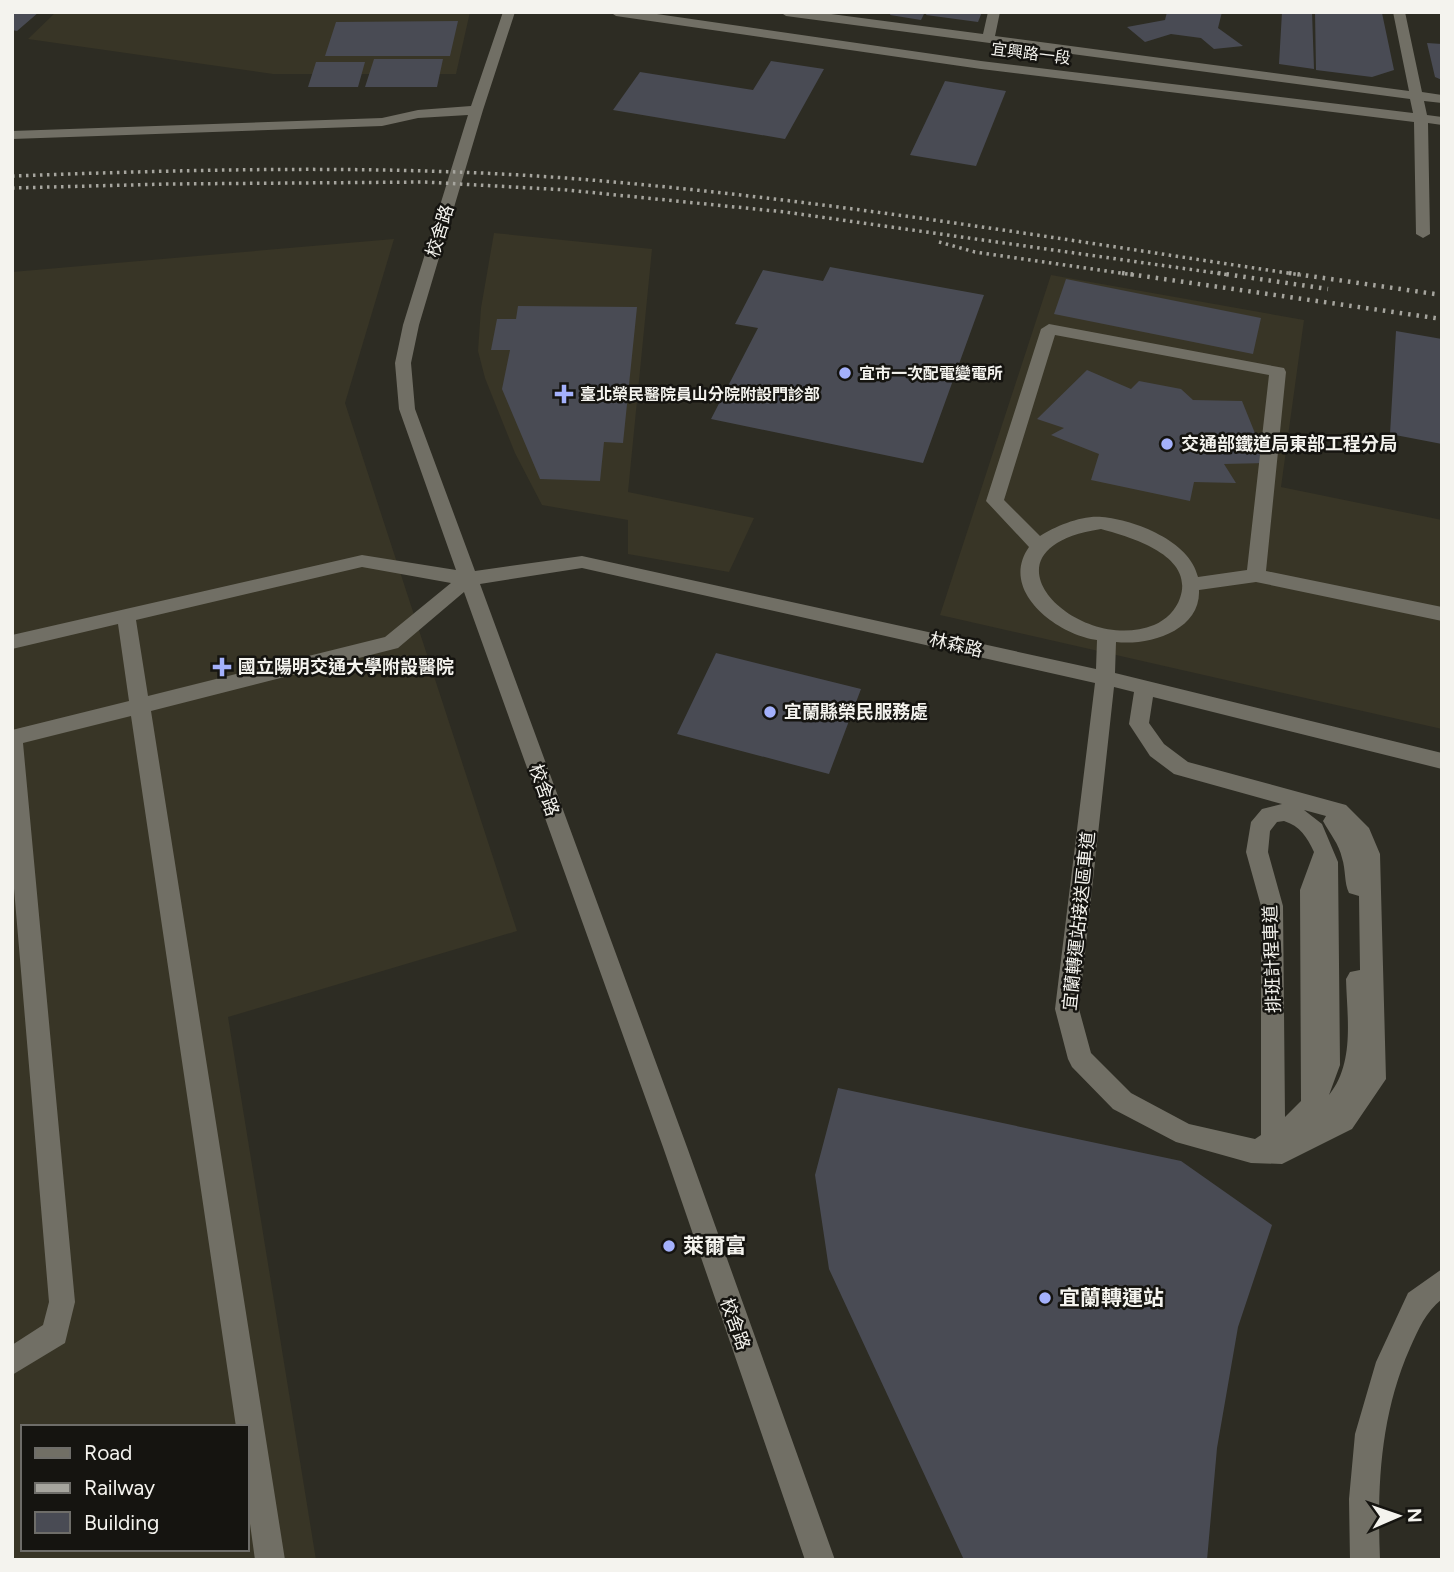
<svg xmlns="http://www.w3.org/2000/svg" width="1454" height="1572" font-family="Figtree,'Noto Sans TC',sans-serif">
<style>
.built{fill:#383526;fill-rule:evenodd}
.building{fill:#494b54}
.lines{fill:none;stroke-linecap:round;stroke-linejoin:round}
.minor{fill:#716f65;fill-rule:evenodd}
.rail-far1{stroke:#a6a59e;stroke-width:3.5;stroke-dasharray:2.5 4.5;stroke-linecap:butt}
.rail{stroke:#a6a59e;stroke-width:4.5;stroke-dasharray:2.5 6;stroke-linecap:butt}
.poi-dot{fill:#a4b1fc;stroke:#151410;stroke-width:2.5}
.labels{text-anchor:middle;stroke-width:5;stroke-linejoin:round;paint-order:stroke}
.far-street-label{font-size:16px;fill:#f4f3ee;stroke:#151410}
.far-poi-label{font-size:16px;font-weight:bold;fill:#f4f3ee;stroke:#151410;text-anchor:start}
.street-label{font-size:18px;fill:#f4f3ee;stroke:#151410}
.poi-label{font-size:18px;font-weight:bold;fill:#f4f3ee;stroke:#151410;text-anchor:start}
.near-poi-label{font-size:21px;font-weight:bold;fill:#f4f3ee;stroke:#151410;text-anchor:start}
</style>
<rect width="100%" height="100%" fill="#2d2c23"/>
<path class="built" d="M 56,12 L 470,12 L 456,74 L 273,74 L 28,39 Z
M 494,233 L 652,249 L 628,492 L 754,518 L 729,572 L 628,554 L 628,520 L 542,505 L 515,453 L 485,378 L 478,351 L 481,308 Z
M 394,239 L 345,403 L 517,931 L 228,1017 L 316,1560 L 12,1560 L 12,272 ZM 23,1427 L 247,1427 L 247,1549 L 23,1549 Z
M 1051,275 L 1304,320 L 1281,487 L 1442,520 L 1442,729 L 940,615 Z"/>
<path class="building" d="M 12,12 L 39,12 L 17,31 L 12,30 Z
M 891,12 L 925,12 L 921,20 L 890,15 Z
M 927,12 L 982,12 L 978,22 L 926,15 Z
M 1167,12 L 1222,12 L 1218,28 L 1243,46 L 1214,49 L 1201,38 L 1171,34 L 1145,42 L 1127,27 L 1165,20 Z
M 1282,12 L 1312,12 L 1314,69 L 1279,64 Z
M 1315,12 L 1382,13 L 1394,70 L 1372,77 L 1316,70 Z
M 458,21 L 450,56 L 325,56 L 336,22 Z
M 1427,43 L 1442,44 L 1442,80 L 1435,77 Z
M 374,59 L 443,59 L 437,87 L 365,87 Z
M 771,61 L 824,69 L 785,139 L 613,110 L 640,72 L 753,90 Z
M 316,62 L 365,62 L 358,87 L 308,87 Z
M 945,81 L 1006,91 L 976,166 L 910,155 Z
M 830,267 L 984,295 L 923,463 L 711,419 L 758,328 L 735,324 L 763,270 L 823,281 Z
M 1066,279 L 1261,318 L 1253,354 L 1054,314 Z
M 518,306 L 637,307 L 623,443 L 604,442 L 600,481 L 540,479 L 502,389 L 510,350 L 491,350 L 497,319 L 516,319 Z
M 1396,331 L 1442,339 L 1442,444 L 1390,434 Z
M 1087,370 L 1131,389 L 1139,381 L 1181,389 L 1193,400 L 1242,401 L 1267,463 L 1224,464 L 1236,483 L 1194,482 L 1190,501 L 1091,480 L 1099,454 L 1051,435 L 1064,428 L 1037,419 Z
M 716,653 L 861,689 L 829,774 L 677,734 Z
M 838,1088 L 1181,1161 L 1272,1225 L 1238,1327 L 1217,1448 L 1207,1560 L 964,1560 L 829,1269 L 815,1175 Z"/>
<g class="lines">
<path class="minor" d="M 503,12 L 515,12 L 483,110 L 419,325 L 411,363 L 415,409 L 475,571 L 582,556 L 1096,669 L 1097,640 C 1058,635 998,591 1029,547 L 986,501 L 1041,329 L 1049,324 L 1284,368 L 1286,372 L 1266,571 L 1442,607 L 1442,621 L 1256,582 L 1199,590 C 1201,631 1148,646 1116,642 L 1115,673 L 1442,753 L 1442,769 L 1153,697 L 1149,723 L 1164,744 L 1188,762 L 1346,805 L 1369,828 L 1380,854 L 1386,1079 L 1352,1129 L 1282,1164 L 1251,1163 L 1176,1142 L 1113,1109 L 1072,1067 L 1068,1059 L 1055,1009 L 1095,683 L 582,568 L 480,584 L 687,1147 L 835,1560 L 805,1560 L 663,1147 L 464,592 L 398,648 L 151,711 L 285,1560 L 255,1560 L 247,1502 L 247,1427 L 236,1427 L 131,716 L 23,743 L 75,1302 L 65,1343 L 12,1375 L 12,1345 L 43,1325 L 49,1302 L 12,865 L 12,730 L 129,701 L 118,624 L 12,649 L 12,635 L 362,555 L 456,570 L 399,409 L 395,363 L 403,325 L 468,115 L 418,118 L 382,126 L 12,139 L 12,131 L 382,118 L 418,110 L 471,106 ZM 1055,335 L 1269,375 L 1247,570 L 1198,577 C 1190,541 1135,520 1102,517 C 1082,515 1056,526 1040,536 L 1004,500 ZM 1101,529 C 1130,537 1195,555 1180,598 C 1176,610 1166,620 1154,625 C 1077,656 969,549 1101,529 ZM 362,567 L 451,583 L 385,637 L 148,696 L 136,620 ZM 1114,687 L 1134,692 L 1129,724 L 1150,756 L 1174,774 L 1282,804 L 1262,809 L 1251,822 L 1246,852 L 1261,906 L 1261,1135 L 1255,1139 L 1189,1124 L 1131,1093 L 1091,1053 L 1079,1009 ZM 1304,810 L 1326,816 L 1323,821 C 1330,834 1339,844 1342,858 C 1346,870 1344,883 1349,893 L 1359,896 L 1360,970 L 1350,972 L 1346,979 C 1347,1017 1355,1063 1329,1095 L 1340,1065 L 1338,862 L 1322,824 ZM 1284,821 C 1300,826 1307,837 1314,852 L 1300,890 L 1301,1101 L 1285,1117 L 1283,906 L 1268,852 L 1270,831 L 1277,822 Z
M 610,12 L 643,12 L 981,61 L 1413,113 L 1410,99 L 786,16 L 780,12 L 816,12 L 983,34 L 988,12 L 1000,12 L 995,36 L 1409,91 L 1393,12 L 1405,12 L 1422,92 L 1442,95 L 1442,103 L 1424,101 L 1427,115 L 1442,117 L 1442,125 L 1428,123 L 1430,234 L 1423,238 L 1416,234 L 1414,122 L 981,69 L 616,16 Z
M 1442,1269 L 1442,1299 C 1425,1313 1419,1328 1410,1348 C 1380,1416 1377,1487 1380,1560 L 1350,1560 L 1349,1499 L 1355,1434 L 1376,1362 L 1408,1293 Z"/>
<path class="rail-far1" d="M 12,176 C 205,169 399,164 591,180 C 829,200 1065,240 1301,275
M 12,188 L 168,184 L 424,182 L 567,190 L 785,212 L 1230,275
M 939,242 L 975,252 L 1134,275"/>
<path class="rail" d="M 1122,273 L 1442,319
M 1218,273 L 1328,289
M 1289,273 L 1442,295"/>
</g>
<g class="poi-dot">
<circle cx="845" cy="373" r="7"/>
<path d="M560.5 383.5h7v7h7v7h-7v7h-7v-7h-7v-7h7z"/>
<circle cx="1167" cy="444" r="7"/>
<path d="M218.5 656.5h7v7h7v7h-7v7h-7v-7h-7v-7h7z"/>
<circle cx="770" cy="712" r="7"/>
<circle cx="669" cy="1246" r="7"/>
<circle cx="1045" cy="1298" r="7"/>
</g>
<g class="labels">
<g class="far-street-label">
<text transform="translate(1031 53) rotate(7)" y="6">宜興路一段</text>
</g>
<g class="far-poi-label">
<text x="859" y="379">宜市一次配電變電所</text>
<text x="580" y="400">臺北榮民醫院員山分院附設門診部</text>
</g>
<g class="street-label">
<text transform="translate(440 231) rotate(-73)" y="6">校舍路</text>
<text transform="translate(956 645) rotate(13)" y="6">林森路</text>
<text transform="translate(544 790) rotate(70)" y="6">校舍路</text>
<text transform="translate(1079 921) rotate(-84)" y="6">宜蘭轉運站接送區車道</text>
<text transform="translate(1272 959) rotate(-92)" y="6">排班計程車道</text>
<text transform="translate(735 1324) rotate(70)" y="6">校舍路</text>
</g>
<g class="poi-label">
<text x="1181" y="450">交通部鐵道局東部工程分局</text>
<text x="238" y="673">國立陽明交通大學附設醫院</text>
<text x="784" y="718">宜蘭縣榮民服務處</text>
</g>
<g class="near-poi-label">
<text x="683" y="1253">萊爾富</text>
<text x="1059" y="1305">宜蘭轉運站</text>
</g>
</g>
<rect width="1454" height="1572" fill="none" stroke="#f4f3ee" stroke-width="28"/>
<rect x="21" y="1425" width="228" height="126" fill="#151410" stroke="#6e6d69" stroke-width="2"/>
<rect x="35" y="1448" width="35" height="10" fill="#716f65" stroke="#6e6d69" stroke-width="2"/>
<text x="84" y="1460" font-size="21" fill="#f4f3ee">Road</text>
<rect x="35" y="1483" width="35" height="10" fill="#a6a59e" stroke="#6e6d69" stroke-width="2"/>
<text x="84" y="1495" font-size="21" fill="#f4f3ee">Railway</text>
<rect x="35" y="1512" width="35" height="21" fill="#494b54" stroke="#6e6d69" stroke-width="2"/>
<text x="84" y="1530" font-size="21" fill="#f4f3ee">Building</text>
<g transform="translate(1398 1516) rotate(88)" stroke="#151410" stroke-width="5" paint-order="stroke">
<path d="M0-5L12 26L0 18L-12 26Z" fill="#f4f3ee"/>
<text y="-10" font-size="19" font-weight="bold" text-anchor="middle" fill="#f4f3ee">N</text>
</g>
</svg>
